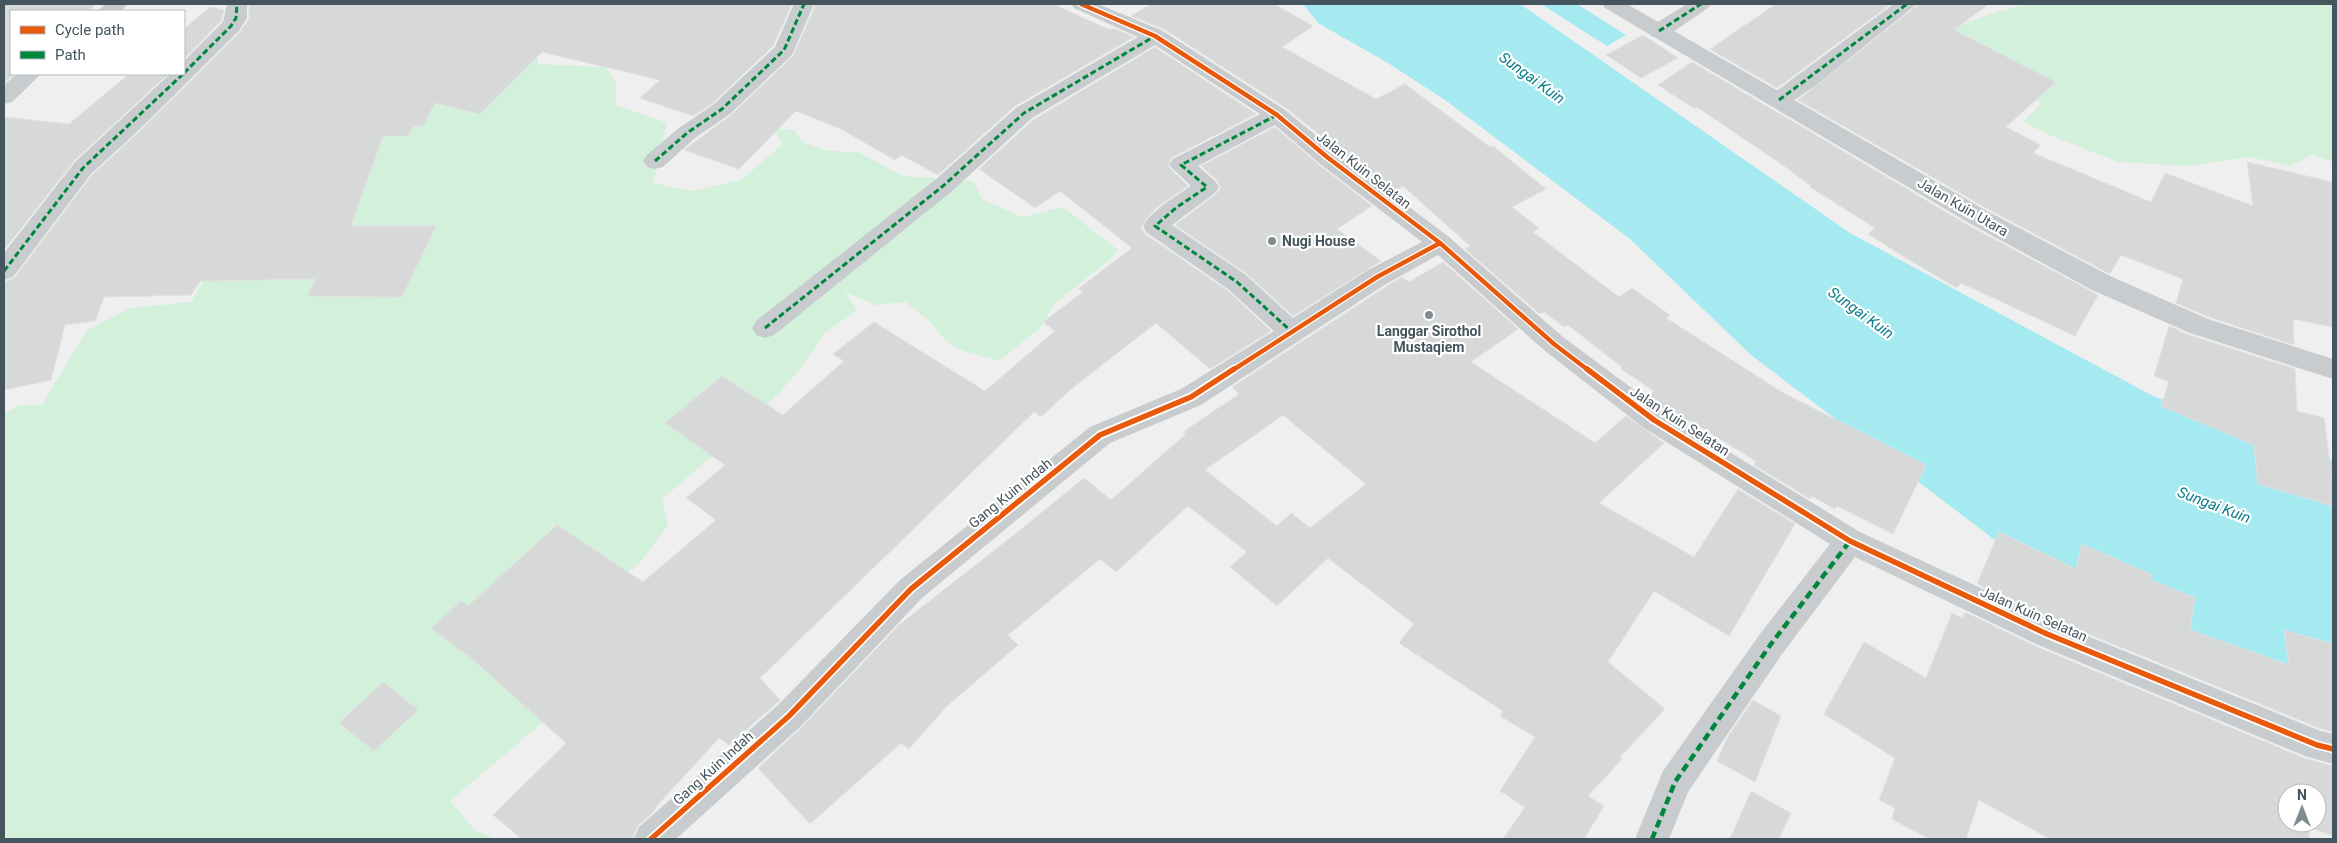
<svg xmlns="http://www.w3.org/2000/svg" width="2337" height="843" font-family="Roboto,sans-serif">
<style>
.green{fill:#d2f0da}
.water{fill:#a4eaf0}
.building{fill:#d7d8d8;stroke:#e1e1e2;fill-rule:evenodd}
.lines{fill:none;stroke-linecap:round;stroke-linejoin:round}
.minor{fill:#c8ccce;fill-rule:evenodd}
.tertiary{fill:#c8ccce;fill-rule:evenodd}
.quiet-far1{stroke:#00873e;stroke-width:3;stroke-dasharray:6 3;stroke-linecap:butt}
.quiet{stroke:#00873e;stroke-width:4.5;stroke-dasharray:8 4.5;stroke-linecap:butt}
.cycleway-far1-casing{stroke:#fff;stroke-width:7}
.cycleway-casing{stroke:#fff;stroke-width:9}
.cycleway-far1{stroke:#e8590c;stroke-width:4.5}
.cycleway{stroke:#e8590c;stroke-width:5.5}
.poi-dot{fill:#818b90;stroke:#fff;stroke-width:2}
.labels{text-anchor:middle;stroke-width:4.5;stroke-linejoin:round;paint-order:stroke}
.street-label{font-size:14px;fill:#45555d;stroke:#fff}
.poi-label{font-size:14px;font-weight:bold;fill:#45555d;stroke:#fff;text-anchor:start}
.water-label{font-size:15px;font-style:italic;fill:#077e89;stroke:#fff}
</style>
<rect width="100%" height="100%" fill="#f0efef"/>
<path class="green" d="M 2028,4 L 2333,4 L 2333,162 L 2312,155 L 2290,166 L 2249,157 L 2187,166 L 2118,162 L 2052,136 L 2023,122 L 2042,103 L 1941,48 L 1957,26 L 1996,12 Z
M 538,36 L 538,64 L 606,67 L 616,83 L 616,105 L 667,123 L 653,183 L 693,191 L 741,180 L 783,144 L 774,129 L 794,130 L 804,143 L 828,151 L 858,152 L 903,176 L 973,181 L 982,199 L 1022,217 L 1063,207 L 1118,250 L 1109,260 L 1054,304 L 1041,327 L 999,361 L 966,352 L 948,343 L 930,322 L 906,302 L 875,305 L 845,292 L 857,310 L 826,332 L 797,373 L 750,424 L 662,499 L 668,525 L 639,564 L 545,631 L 569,700 L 450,801 L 475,830 L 496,839 L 4,839 L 4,414 L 20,405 L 42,405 L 87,330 L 131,308 L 191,302 L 280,149 Z"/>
<path class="water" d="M 1303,4 L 1520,4 L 1850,233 L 2153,396 L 2333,461 L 2333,691 L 2301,683 L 2016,556 L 1751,355 L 1630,239 L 1445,100 L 1388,63 L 1318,23 Z
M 1541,4 L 1577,4 L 1626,35 L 1607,46 Z"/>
<path class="building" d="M 4,4 L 96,4 L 88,11 L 11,11 L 11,74 L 14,74 L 4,83 Z
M 249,4 L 792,4 L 773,46 L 713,103 L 693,116 L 640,98 L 660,80 L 542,52 L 480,114 L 435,103 L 423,126 L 414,126 L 408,136 L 383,136 L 351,226 L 436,226 L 402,297 L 307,296 L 316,279 L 200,281 L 191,295 L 104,297 L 95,321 L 65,325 L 51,380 L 4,390 L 4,282 L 14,278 L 92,175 L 140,131 L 240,32 L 249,19 Z
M 816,4 L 1053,4 L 1110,30 L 1113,28 L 1134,37 L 1015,106 L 938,175 L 901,155 L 895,160 L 839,128 L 796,111 L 739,169 L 684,150 L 731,115 L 793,56 Z
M 1151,4 L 1274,4 L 1313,26 L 1282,47 L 1376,99 L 1405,84 L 1490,147 L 1493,146 L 1546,189 L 1512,207 L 1539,228 L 1533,232 L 1619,297 L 1632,288 L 1670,315 L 1666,318 L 1785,394 L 1926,465 L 1893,534 L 1837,506 L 1835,509 L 1812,496 L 1810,499 L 1754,465 L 1756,461 L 1689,420 L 1686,423 L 1665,410 L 1647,397 L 1654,391 L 1621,369 L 1622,367 L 1568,325 L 1564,327 L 1544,312 L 1540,314 L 1465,249 L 1470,246 L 1403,186 L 1393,193 L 1286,108 L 1164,29 L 1131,16 Z
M 1776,4 L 1891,4 L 1777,88 L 1710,49 Z
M 1919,4 L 1989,4 L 1954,30 L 2056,82 L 2006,127 L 2041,145 L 2033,153 L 2151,202 L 2165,173 L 2253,206 L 2247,162 L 2333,182 L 2333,327 L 2293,319 L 2294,345 L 2209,317 L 2176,303 L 2183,279 L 2121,255 L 2110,274 L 1988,209 L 1798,100 Z
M 210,7 L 224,10 L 221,21 L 184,59 L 184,29 Z
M 1643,35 L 1678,58 L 1641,78 L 1606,55 Z
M 1155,47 L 1256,114 L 1171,158 L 1168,166 L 1188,186 L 1157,207 L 1146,219 L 1141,227 L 1145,234 L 1227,290 L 1271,331 L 1210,369 L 1156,323 L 1071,389 L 1041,417 L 1034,412 L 760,678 L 780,700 L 729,745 L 719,738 L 655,808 L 656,809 L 638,826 L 632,839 L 522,839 L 493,815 L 566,743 L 471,658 L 431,628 L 461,601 L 468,606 L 557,525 L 643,582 L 716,520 L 686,498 L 725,465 L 665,423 L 722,376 L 783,415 L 844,361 L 833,354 L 874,322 L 985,391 L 1055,331 L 1043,322 L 1083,292 L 1078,289 L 1132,248 L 1060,191 L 1035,208 L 979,169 L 1033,120 Z
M 1692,62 L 1968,225 L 2098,295 L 2075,336 L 1961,283 L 1957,288 L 1906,258 L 1868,234 L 1875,228 L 1810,187 L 1811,186 L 1784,166 L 1697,107 L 1695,109 L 1658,85 Z
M 129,74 L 168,74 L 74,161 L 4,250 L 4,117 L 69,124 Z
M 1275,127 L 1318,164 L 1372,206 L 1337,229 L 1381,261 L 1293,316 L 1247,274 L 1175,225 L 1216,194 L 1221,188 L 1217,180 L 1201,166 Z
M 1443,262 L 1518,329 L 1471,362 L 1595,443 L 1626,416 L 1664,443 L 1599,503 L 1694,557 L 1738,489 L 1795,524 L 1729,636 L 1654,591 L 1608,662 L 1665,709 L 1620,757 L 1622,759 L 1588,796 L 1604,806 L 1584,839 L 1503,839 L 1525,807 L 1500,791 L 1535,737 L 1500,716 L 1503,711 L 1399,643 L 1414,624 L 1328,558 L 1277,606 L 1230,567 L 1247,552 L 1188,506 L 1116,572 L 1100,559 L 1008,635 L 1018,645 L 946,707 L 909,749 L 901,743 L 810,824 L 758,768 L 801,728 L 899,625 L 1014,535 L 1084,478 L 1111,500 L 1186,434 L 1183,432 L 1239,394 L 1232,387 L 1387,286 L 1402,277 L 1409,282 ZM 1283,415 L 1366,484 L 1310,528 L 1291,513 L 1277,526 L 1205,470 Z
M 2169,326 L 2189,335 L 2295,369 L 2297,411 L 2324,418 L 2333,486 L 2333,506 L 2258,484 L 2254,445 L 2161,406 L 2169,382 L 2154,376 Z
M 1999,532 L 2076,569 L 2082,544 L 2152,575 L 2151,580 L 2195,598 L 2190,630 L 2289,665 L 2284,630 L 2333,644 L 2333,732 L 2319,728 L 2059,622 L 1977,584 Z
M 1965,612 L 2035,646 L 2304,758 L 2333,766 L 2333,836 L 2309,827 L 2309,839 L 2050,839 L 1979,800 L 1966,839 L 1929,839 L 1892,819 L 1895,808 L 1879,800 L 1895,758 L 1824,714 L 1864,642 L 1926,678 L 1952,613 L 1962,618 ZM 2287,793 L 2317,793 L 2317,823 L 2287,823 Z
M 383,682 L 418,710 L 374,751 L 339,723 Z
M 1753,700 L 1781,716 L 1755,782 L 1717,761 L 1727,738 Z
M 1751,791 L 1791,813 L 1779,839 L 1730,839 Z"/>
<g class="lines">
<path class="minor" d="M 105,4 L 128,4 L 121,11 L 98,11 Z
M 227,4 L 247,4 L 247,18 L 239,31 L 139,130 L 91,174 L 13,277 L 4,280 L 4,253 L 75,162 L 170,74 L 184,74 L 184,61 L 223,22 Z
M 794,4 L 814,4 L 792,55 L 730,114 L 695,138 L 663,167 L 655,169 L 647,167 L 643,161 L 647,155 L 679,128 L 714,104 L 775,47 Z
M 1071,4 L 1098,4 L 1163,31 L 1285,110 L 1335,151 L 1449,237 L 1563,337 L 1664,412 L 1860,532 L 2058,624 L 2318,730 L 2333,734 L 2333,764 L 2305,756 L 2036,644 L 1855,557 L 1782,654 L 1688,792 L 1669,839 L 1635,839 L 1663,771 L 1760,634 L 1830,544 L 1644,428 L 1545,351 L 1438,255 L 1386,284 L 1201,405 L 1110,443 L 922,598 L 800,727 L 676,839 L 634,839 L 639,827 L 778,705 L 900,580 L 1090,427 L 1181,389 L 1274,331 L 1228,289 L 1146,232 L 1143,226 C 1153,209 1175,197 1191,186 L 1169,165 L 1173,159 L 1260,114 L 1155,45 L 1032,118 L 951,192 L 774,335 L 765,338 L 756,335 L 752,328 L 756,321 L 935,180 L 1016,108 L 1138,37 L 1074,8 ZM 1275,125 L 1319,163 L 1422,242 L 1368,270 L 1293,318 L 1246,275 L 1172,225 L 1215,193 L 1219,187 L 1215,181 L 1198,166 Z
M 1687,4 L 1711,4 L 1708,8 L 1667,36 L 1659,38 L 1651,36 L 1648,31 L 1651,26 Z
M 1894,4 L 1917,4 L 1815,86 L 1787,105 L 1779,107 L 1771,105 L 1768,100 L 1771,95 Z
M 17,74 L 41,74 L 12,102 L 4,104 L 4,85 Z"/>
<path class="tertiary" d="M 1602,4 L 1627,4 L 1987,211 L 2110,276 L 2208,319 L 2333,359 L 2333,379 L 2190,333 L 2092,290 L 1969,223 L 1605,8 Z"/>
<path class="quiet-far1" d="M 1659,31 L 1701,4
M 184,73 L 231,26 L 236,18 L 237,4
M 1779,100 L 1907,4
M 1277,115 L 1181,165 L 1207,187 L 1177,207 L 1155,226 L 1237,282 L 1292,332
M 655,161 L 687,133 L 722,109 L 784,50 L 804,4
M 4,271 L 83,168 L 183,74
M 765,328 L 943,186 L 1024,113 L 1155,36"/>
<path class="quiet" d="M 1652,839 L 1675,782 L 1771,644 L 1850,541"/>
<g class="cycleway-far1-casing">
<path id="cycleway-far1" d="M 1081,4 L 1155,36 L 1277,115 L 1327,157 L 1440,243 L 1554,344 L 1588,370
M 1233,370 L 1377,277 L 1440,243"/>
</g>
<g class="cycleway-casing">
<path id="cycleway" d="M 1587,369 L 1654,420 L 1850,541 L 2047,634 L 2317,745 L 2333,749
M 651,839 L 789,716 L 911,589 L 1100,435 L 1191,397 L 1234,369"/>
</g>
<use href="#cycleway-far1" class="cycleway-far1"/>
<use href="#cycleway" class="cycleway"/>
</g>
<g class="poi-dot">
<circle cx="1272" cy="241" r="5"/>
<circle cx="1429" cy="315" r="5"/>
</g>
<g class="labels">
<g class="street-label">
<text transform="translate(1364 170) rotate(38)" y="5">Jalan Kuin Selatan</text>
<text transform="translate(1963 207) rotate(30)" y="5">Jalan Kuin Utara</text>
<text transform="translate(1680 421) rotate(33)" y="5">Jalan Kuin Selatan</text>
<text transform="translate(1010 493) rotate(-39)" y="5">Gang Kuin Indah</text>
<text transform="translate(2034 614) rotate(24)" y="5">Jalan Kuin Selatan</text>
<text transform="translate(713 768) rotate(-42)" y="5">Gang Kuin Indah</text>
</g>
<g class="poi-label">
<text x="1282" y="246">Nugi House</text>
<text x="1429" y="336" text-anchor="middle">Langgar Sirothol<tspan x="1429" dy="16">Mustaqiem</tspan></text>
</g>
<g class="water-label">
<text transform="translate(1532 78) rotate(36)" y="5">Sungai Kuin</text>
<text transform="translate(1861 313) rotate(36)" y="5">Sungai Kuin</text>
<text transform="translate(2214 505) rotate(21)" y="5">Sungai Kuin</text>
</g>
</g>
<rect width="2337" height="843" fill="none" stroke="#45555d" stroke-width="10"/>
<rect x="10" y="10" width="175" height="65" fill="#ffffff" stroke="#b5bbbe"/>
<rect x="20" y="26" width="25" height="8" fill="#e8590c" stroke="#b5bbbe"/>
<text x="55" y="35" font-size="15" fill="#45555d">Cycle path</text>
<rect x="20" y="51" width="25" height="8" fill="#00873e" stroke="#b5bbbe"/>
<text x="55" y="60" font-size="15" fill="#45555d">Path</text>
<g transform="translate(2302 808)"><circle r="24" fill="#ffffff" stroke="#b5bbbe"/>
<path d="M0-4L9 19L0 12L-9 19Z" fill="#818b90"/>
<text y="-8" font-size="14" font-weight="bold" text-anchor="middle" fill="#45555d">N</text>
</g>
</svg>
